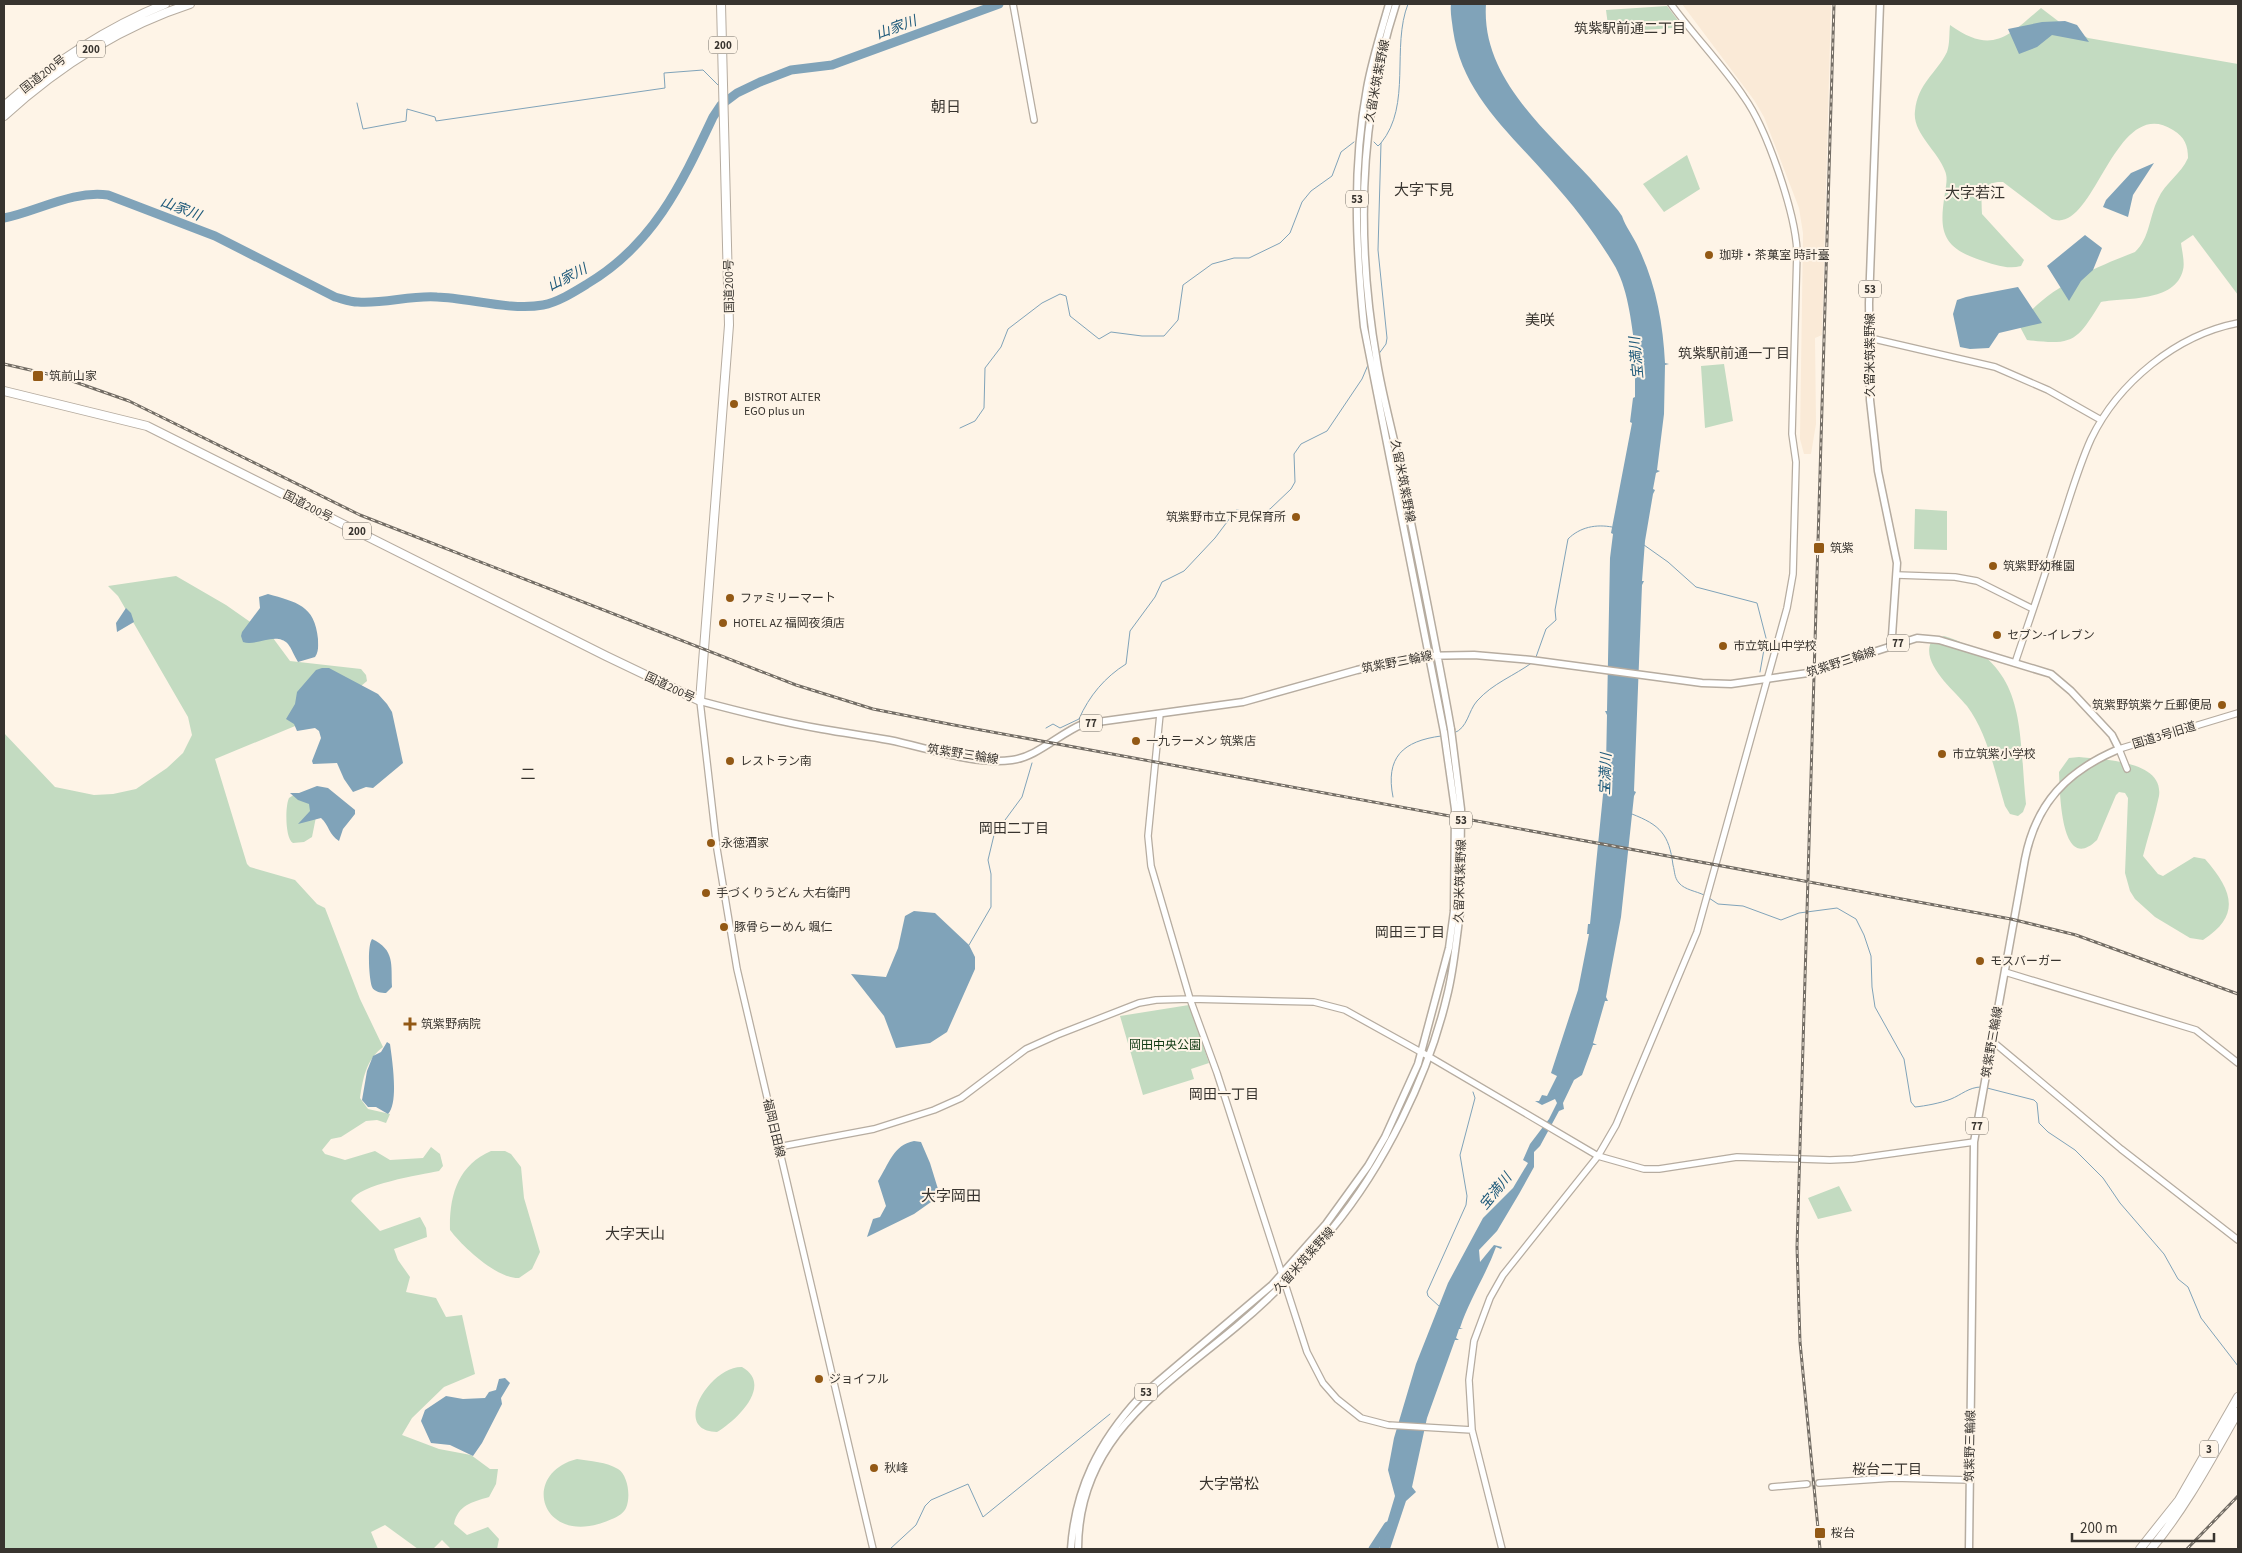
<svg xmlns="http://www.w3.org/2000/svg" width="2242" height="1553" font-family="'Source Sans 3','Noto Sans JP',sans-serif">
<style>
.built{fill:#faead7}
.green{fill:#c3dbc1}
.water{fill:#80a3b9}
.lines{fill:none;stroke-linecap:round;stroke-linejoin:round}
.stream{stroke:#80a3b9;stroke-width:1}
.river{stroke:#80a3b9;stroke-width:9}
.secondary-tunnel{stroke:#d6cec2;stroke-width:5.5;stroke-dasharray:5.5 3;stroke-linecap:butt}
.secondary-casing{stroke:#b6aca0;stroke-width:8}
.primary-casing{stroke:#b6aca0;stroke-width:9}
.highway-casing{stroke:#b6aca0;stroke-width:10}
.secondary{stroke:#fff;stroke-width:5.5}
.primary{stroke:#fff;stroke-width:6}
.highway{stroke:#fff;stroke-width:8}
.rail-casing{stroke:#736d65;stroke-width:3}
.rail{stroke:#fef4e7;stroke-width:1;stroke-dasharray:4;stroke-linecap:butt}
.primary-bridge-casing{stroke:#b6aca0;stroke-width:9;stroke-linecap:butt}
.primary-bridge{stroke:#fff;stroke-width:6}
.poi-dot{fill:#935915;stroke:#fef4e7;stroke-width:2}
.labels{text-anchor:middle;stroke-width:4;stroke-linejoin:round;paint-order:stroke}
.shield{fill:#fef4e7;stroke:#736e66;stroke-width:1}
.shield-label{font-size:11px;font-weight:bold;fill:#38342f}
.street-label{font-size:12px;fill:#38342f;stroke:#fef4e7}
.poi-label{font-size:12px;fill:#38342f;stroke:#fef4e7;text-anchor:start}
.park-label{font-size:12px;fill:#0f3811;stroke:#fef4e7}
.water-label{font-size:14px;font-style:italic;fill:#205b7b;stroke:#fef4e7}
.neighbourhood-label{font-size:14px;fill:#38342f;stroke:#fef4e7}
.quarter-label{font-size:15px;fill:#38342f;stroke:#fef4e7}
</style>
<rect width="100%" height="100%" fill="#fef4e7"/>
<path class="built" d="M 1682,4 L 1831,4 L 1822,335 L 1815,338 L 1816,424 L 1811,454 L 1804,454 L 1800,439 L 1803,233 L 1799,208 L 1764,117 L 1754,100 Z"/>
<path class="green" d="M 1667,6 L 1683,27 L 1609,33 L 1606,10 Z
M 2041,8 L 2062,24 L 2088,38 L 2238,64 L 2238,295 L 2193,235 L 2181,243 C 2182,251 2185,263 2183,270 C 2175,303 2126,297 2101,302 C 2077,341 2074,346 2027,340 L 2019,325 C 2044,289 2096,267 2135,252 C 2150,238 2149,217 2158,199 C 2165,183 2181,174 2188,158 C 2188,146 2185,137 2173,130 C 2114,93 2095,236 2052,219 L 2003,182 C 1980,181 1981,196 1982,214 L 2024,260 L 2021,266 C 2007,270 1993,264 1980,260 C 1941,247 1939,230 1945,193 C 1946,185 1948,178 1945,171 C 1938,151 1912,133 1915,111 C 1918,83 1936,74 1947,52 C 1950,44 1949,33 1950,25 C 1992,55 2007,37 2041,8 Z
M 1687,155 L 1700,189 L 1664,212 L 1643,184 Z
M 1724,364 L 1733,421 L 1705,428 L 1701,366 Z
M 1915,509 L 1947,511 L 1947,550 L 1914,549 Z
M 176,576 L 226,605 L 273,638 L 290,661 L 361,669 L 366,675 L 367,681 L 361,686 L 300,724 L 215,759 L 247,864 L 250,867 L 295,880 L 317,904 L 325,908 L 360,999 L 383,1047 C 366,1060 363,1078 360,1098 L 368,1109 L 390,1114 L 386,1123 L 377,1120 L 366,1121 L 341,1137 L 331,1139 L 322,1150 L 325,1154 L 345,1160 L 375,1151 L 390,1160 L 423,1158 L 431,1147 L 440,1154 L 443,1166 L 439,1171 C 420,1175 359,1184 351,1201 L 380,1231 L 420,1217 L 426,1228 L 427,1237 L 394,1249 L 398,1260 L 410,1277 L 406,1292 L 436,1298 L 446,1317 L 462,1315 L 475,1374 L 444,1387 L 412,1418 L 402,1435 L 439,1449 L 471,1455 L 490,1469 L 498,1469 L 496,1484 L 489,1497 C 472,1502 458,1505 454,1524 L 467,1535 L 488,1527 L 499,1539 L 497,1549 L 451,1549 L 442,1540 L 433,1549 L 418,1549 L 385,1525 L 371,1532 L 378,1549 L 4,1549 L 4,733 L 55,787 L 94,795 L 113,794 L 136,789 L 167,768 L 183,753 L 192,735 L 188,717 L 118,596 L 108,586 Z
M 1944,636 C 2029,662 2018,730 2026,804 L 2023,812 L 2018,816 L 2010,814 L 2005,806 C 1995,773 1988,734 1967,706 C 1954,690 1921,664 1931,642 Z
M 2079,757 C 2103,760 2164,760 2159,796 C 2155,816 2148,836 2143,856 L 2158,874 L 2163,876 L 2194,857 L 2205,859 C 2232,890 2242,915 2203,940 L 2190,938 L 2155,917 L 2135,899 L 2130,891 L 2125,873 L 2128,798 L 2125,793 L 2119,792 L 2116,795 L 2097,840 C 2060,876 2060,789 2059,772 L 2069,758 Z
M 295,794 L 318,807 L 312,837 L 304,842 L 293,843 C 285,839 285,806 289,798 Z
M 1189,1005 L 1209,1063 L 1191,1069 L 1194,1079 L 1143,1095 L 1120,1016 Z
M 491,1151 L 505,1151 L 511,1154 L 521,1167 L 524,1198 L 540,1252 L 532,1269 L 519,1278 C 497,1279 463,1247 450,1230 C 449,1196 458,1165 491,1151 Z
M 1839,1186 L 1852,1211 L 1818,1219 L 1808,1198 Z
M 742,1367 C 774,1385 736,1421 717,1432 C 670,1431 710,1366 742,1367 Z
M 577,1459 C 590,1461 607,1462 618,1469 C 628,1475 631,1497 626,1508 C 624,1513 617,1517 612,1519 C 542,1551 518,1474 577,1459 Z"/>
<path class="water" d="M 1451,4 L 1486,4 C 1481,77 1545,129 1590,178 C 1596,185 1619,210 1622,216 C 1625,226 1634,237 1639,249 C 1656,285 1663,323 1665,363 L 1669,364 L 1665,365 L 1664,414 L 1657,470 L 1660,471 L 1656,473 L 1653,489 L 1655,490 L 1653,494 L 1645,541 L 1642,581 L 1644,581 L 1642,585 L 1634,791 L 1636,792 L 1634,796 L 1621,917 L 1606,997 L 1608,1001 L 1605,1001 L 1593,1043 L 1597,1045 L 1593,1045 L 1582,1075 L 1574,1080 L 1563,1103 L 1564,1109 L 1559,1111 L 1540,1146 L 1534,1152 L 1534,1167 L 1519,1194 L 1497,1231 L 1479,1250 L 1480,1262 L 1494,1245 L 1502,1247 L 1501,1249 L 1496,1247 C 1486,1275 1469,1300 1460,1328 L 1463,1329 L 1459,1329 L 1456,1338 L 1459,1340 L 1455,1340 L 1427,1418 L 1412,1487 L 1416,1492 L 1406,1501 L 1390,1549 L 1379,1549 L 1395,1496 L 1388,1470 L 1394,1438 L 1416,1364 L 1448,1283 L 1483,1218 L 1513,1188 L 1528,1163 L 1523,1160 L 1530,1144 L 1549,1119 L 1557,1103 L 1555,1099 L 1542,1105 L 1535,1101 L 1539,1101 L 1542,1095 L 1547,1096 L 1557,1076 L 1551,1073 L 1578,990 L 1589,934 L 1587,934 L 1588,924 L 1590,924 L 1606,765 L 1607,715 L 1605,711 L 1607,711 L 1610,558 L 1613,534 L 1611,533 L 1632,423 L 1630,422 L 1633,398 L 1635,397 L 1635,375 L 1633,348 L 1635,348 C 1631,321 1628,287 1613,263 C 1595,233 1574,206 1549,178 C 1507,130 1462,93 1453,30 C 1452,21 1450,12 1451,4 Z
M 2065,21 L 2077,25 L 2089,42 L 2052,35 L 2037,47 L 2019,54 L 2008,29 L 2042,22 Z
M 2154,163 L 2133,195 L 2128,217 L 2103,207 L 2106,200 L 2131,173 Z
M 2085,235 L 2102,248 L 2093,270 L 2081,281 L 2069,301 L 2047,266 Z
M 2018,287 L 2042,323 L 1999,333 L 1989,348 L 1970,349 L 1960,347 L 1953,314 L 1957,300 L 1966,297 Z
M 268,594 C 296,602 315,605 318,639 C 318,646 319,651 315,657 L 298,662 C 294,656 292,649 288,644 C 276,631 256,647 243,642 L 241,636 L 242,632 L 260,608 L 259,597 Z
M 126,608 L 131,613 L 134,622 L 117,632 L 116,623 Z
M 322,668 L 329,668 L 378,694 L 387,704 L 392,712 L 403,763 L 373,788 L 366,787 L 353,792 L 344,779 L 337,763 L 313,764 L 312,761 L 321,738 L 319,731 L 315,728 L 297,731 L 294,724 L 286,719 L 295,704 L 297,692 L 316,670 Z
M 317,786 L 328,788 L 355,810 L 355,814 L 343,829 L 339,841 C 329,835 329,825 321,818 L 298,824 L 310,811 L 309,804 L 298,800 L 290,793 L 299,793 Z
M 914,911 L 935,913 L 969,945 L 975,957 L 975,969 L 947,1032 L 930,1043 L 896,1048 L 884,1016 L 851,974 L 886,977 L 898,948 L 905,916 Z
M 372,939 C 395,950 391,964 392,987 L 386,993 C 382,993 374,992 372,987 C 369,979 367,946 372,939 Z
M 387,1042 L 390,1044 C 392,1059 399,1103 388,1114 L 376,1107 L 368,1107 L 362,1100 L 367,1071 L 373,1056 L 381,1052 Z
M 914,1141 L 921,1142 L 930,1163 L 938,1189 L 931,1202 L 914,1214 L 867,1237 L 873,1219 L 880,1217 L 886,1206 L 878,1181 C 889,1164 893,1145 914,1141 Z
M 505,1378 L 510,1383 L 501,1398 L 502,1404 L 482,1443 L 473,1456 L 450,1445 L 431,1443 L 421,1421 L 425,1410 L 446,1396 L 463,1399 L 485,1398 L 489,1392 L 496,1390 L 499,1379 Z"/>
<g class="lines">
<path class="stream" d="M 726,93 L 731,98
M 357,103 L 363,129 L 406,121 L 407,109 L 435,117 L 436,121 L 665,88 L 664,73 L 703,70 L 720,87
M 1374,142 L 1378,146 L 1381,143
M 1378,355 L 1386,344 L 1387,338 L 1378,250 L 1381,143 C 1412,105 1391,47 1408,4
M 960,428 L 975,421 L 984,408 L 985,368 L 1001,347 L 1008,329 L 1042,303 L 1060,294 L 1066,296 L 1070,316 L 1099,339 L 1111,332 L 1142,336 L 1164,336 L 1178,320 L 1183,285 L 1212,264 L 1234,258 L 1249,258 L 1280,243 L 1290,233 L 1302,202 L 1311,191 L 1332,176 L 1341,152 L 1354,142
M 1644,545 L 1668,562 L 1696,587 L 1757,603 L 1766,638 L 1760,672
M 1536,657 L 1546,629 L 1556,620 L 1555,610 L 1568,539 C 1580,527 1596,524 1612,527
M 1046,728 L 1053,724 L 1060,728 L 1079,719 C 1089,696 1105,677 1126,664 L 1130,631 L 1155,597 L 1162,582 L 1184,571 L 1215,538 L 1236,510 L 1262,513 L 1270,509 L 1291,489 L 1295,482 L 1294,454 L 1301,444 L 1327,431 L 1362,379 L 1368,365
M 1454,733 C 1468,728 1468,711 1477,701 C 1493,683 1514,676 1533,662
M 1393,797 C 1385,757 1403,741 1441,736
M 1632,814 C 1660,825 1669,834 1673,865 C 1675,872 1674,877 1679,883 C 1685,890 1696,891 1704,895
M 1709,898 L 1718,904 L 1743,906 L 1781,920 L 1799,913 L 1837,908 L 1856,919 L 1864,935 L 1871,956 L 1872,987 L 1875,1007 L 1904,1059 L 1911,1102 L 1915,1107 C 1925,1106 1941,1103 1951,1099 C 1961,1095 1969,1087 1981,1087
M 969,945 L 991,907 L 991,874 L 988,860 L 994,835 L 1022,797 L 1032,763
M 1987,1088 L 2034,1100 L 2037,1103 L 2039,1123 L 2048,1132 L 2075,1150 L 2103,1178 L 2120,1203 L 2164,1254 L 2178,1279 L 2188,1287 L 2201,1318 L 2238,1366
M 1440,1307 L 1428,1296 L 1427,1292 L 1466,1205 L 1467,1196 L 1460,1155 L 1475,1098 L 1473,1092
M 890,1549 L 916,1525 L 925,1506 L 931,1500 L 968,1484 L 983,1517 L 1110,1414"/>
<path class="river" d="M 4,218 C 38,211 73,190 108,195 L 215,236 L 335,297 C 343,299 350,302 358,302 C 384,304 411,295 437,297 C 469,298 511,311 543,305 C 558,302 574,292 587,284 C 653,245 681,185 713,117 L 721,105 L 737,93 L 760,82 L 791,70 L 832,65 L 999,4
M 1373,1549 L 1388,1526"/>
<path class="secondary-tunnel" d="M 1807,1484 L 1819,1483"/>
<g class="secondary-casing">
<path id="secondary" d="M 1013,4 L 1034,120
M 1870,338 L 1995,367 L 2048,390 L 2101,420
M 1897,575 L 1955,577 L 1977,581 L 2033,609
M 2015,663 C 2029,621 2044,579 2057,536 C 2068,504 2077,470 2091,439 C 2118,383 2176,335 2238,323
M 700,701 L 717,849 L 737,969 L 873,1549
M 1160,714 L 1148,836 L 1151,866 L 1190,999 L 1217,1073 L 1307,1352 L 1323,1383 L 1337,1399 L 1361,1418 L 1388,1425 L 1472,1430
M 2127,769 L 2119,749 L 2238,713
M 2005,972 L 2196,1030 L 2238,1063
M 1991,1040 L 2121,1149 L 2238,1240
M 778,1147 L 874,1129 L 934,1110 L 961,1098 L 1026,1049 L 1057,1035 L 1139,1003 L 1156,1000 L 1190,999 L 1314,1002 L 1345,1010 L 1428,1056 L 1598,1156 L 1644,1169 L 1659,1169 L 1737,1157 L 1830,1160 L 1853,1159 L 1974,1142
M 1819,1483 L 1893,1478 L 1969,1480
M 1772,1487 L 1807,1484
M 1502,1549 L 1472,1430 L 1469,1380 L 1474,1341 L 1490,1298 L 1503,1275 L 1598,1156 L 1616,1125 L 1697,932 L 1787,608 L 1793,574 L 1796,462 L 1792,434 L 1797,251 C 1795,212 1767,129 1744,97 C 1722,64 1694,36 1671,4"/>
</g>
<g class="primary-casing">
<path id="primary" d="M 1389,4 C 1381,32 1372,60 1367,88 C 1352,168 1356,248 1364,327 L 1444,732
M 1396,4 C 1358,121 1356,241 1377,362 C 1383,399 1394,436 1401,473 C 1418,558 1436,643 1451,729
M 1880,4 L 1869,303 L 1870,400 L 1878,471 L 1897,563 L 1892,636 L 1894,644
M 700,701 C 741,712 781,722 822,729 C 844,733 867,736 889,740 C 929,748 972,765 1012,760 C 1037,757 1060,733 1083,724 L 1243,702 L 1357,670 L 1418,656 L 1474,655 L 1531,660 L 1702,683 L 1731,684 L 1808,673 L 1917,638 L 1939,640 L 2051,674 L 2071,691 L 2112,735 L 2119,749 C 2067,771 2036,803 2025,859 L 1974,1142 L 1969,1549
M 1071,1549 C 1075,1489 1099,1441 1140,1397 L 1272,1285 L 1326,1224 L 1368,1166 L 1385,1137 L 1418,1064 L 1449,948 L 1454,911
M 1078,1549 C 1078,1438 1162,1389 1237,1326 C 1272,1297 1303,1265 1331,1230 C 1384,1166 1428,1077 1447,996 C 1454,969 1456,940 1460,913"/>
</g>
<g class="highway-casing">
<path id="highway" d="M 4,106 C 53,63 104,29 165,4
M 4,116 C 59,66 119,27 190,4
M 4,391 L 147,426 L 606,656 L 700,701 L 729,325 L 721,4
M 2140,1549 L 2179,1500 L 2238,1397
M 2151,1549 C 2186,1507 2211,1459 2238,1412"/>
</g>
<use href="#secondary" class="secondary"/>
<use href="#primary" class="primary"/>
<use href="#highway" class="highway"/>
<g class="rail-casing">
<path id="rail" d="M 4,364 L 61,377 L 129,401 L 360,515 L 796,685 L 873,709 L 954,725 L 2011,919 L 2076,935 L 2238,994
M 1820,1549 L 1800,1342 L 1797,1247 L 1834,4
M 2187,1549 L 2238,1496"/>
</g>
<use href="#rail" class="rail"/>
<g class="primary-bridge-casing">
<path id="primary-bridge" d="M 1451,729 L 1461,809 L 1460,913
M 1444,732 L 1455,809 L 1454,911"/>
</g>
<use href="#primary-bridge" class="primary-bridge"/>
</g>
<g class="poi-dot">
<circle cx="1709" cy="255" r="5"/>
<rect x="32" y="370" width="12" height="12" rx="2.5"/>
<circle cx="734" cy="404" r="5"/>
<circle cx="1296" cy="517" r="5"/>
<rect x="1813" y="542" width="12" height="12" rx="2.5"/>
<circle cx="1993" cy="566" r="5"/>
<circle cx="730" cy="598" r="5"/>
<circle cx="723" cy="623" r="5"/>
<circle cx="1997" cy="635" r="5"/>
<circle cx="1723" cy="646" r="5"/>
<circle cx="2222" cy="705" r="5"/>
<circle cx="1136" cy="741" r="5"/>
<circle cx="1942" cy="754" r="5"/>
<circle cx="730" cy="761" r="5"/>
<circle cx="711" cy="843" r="5"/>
<circle cx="706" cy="893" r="5"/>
<circle cx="724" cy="927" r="5"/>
<circle cx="1980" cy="961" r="5"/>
<path d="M407.5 1016.5h5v5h5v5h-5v5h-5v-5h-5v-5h5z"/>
<circle cx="819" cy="1379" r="5"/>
<circle cx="874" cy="1468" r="5"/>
<rect x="1814" y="1527" width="12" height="12" rx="2.5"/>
</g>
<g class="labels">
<g class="shield">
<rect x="709" y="36.5" width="28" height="17" rx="4"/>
<rect x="77" y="40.5" width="28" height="17" rx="4"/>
<rect x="1346" y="190.5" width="22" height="17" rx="4"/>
<rect x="1859" y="280.5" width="22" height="17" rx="4"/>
<rect x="343" y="522.5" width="28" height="17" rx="4"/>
<rect x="1887" y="634.5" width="22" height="17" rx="4"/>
<rect x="1080" y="714.5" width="22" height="17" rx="4"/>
<rect x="1450" y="811.5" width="22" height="17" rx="4"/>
<rect x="1966" y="1117.5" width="22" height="17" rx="4"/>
<rect x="1135" y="1383.5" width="22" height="17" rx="4"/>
<rect x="2200" y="1440.5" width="18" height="17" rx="4"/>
</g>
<g class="shield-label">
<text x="723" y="49">200</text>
<text x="91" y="53">200</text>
<text x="1357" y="203">53</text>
<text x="1870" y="293">53</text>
<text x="357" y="535">200</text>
<text x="1898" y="647">77</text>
<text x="1091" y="727">77</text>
<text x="1461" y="824">53</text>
<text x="1977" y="1130">77</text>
<text x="1146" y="1396">53</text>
<text x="2209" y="1453">3</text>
</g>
<g class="street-label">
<text transform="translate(43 74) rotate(-38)" y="4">国道200号</text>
<text transform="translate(1377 81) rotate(-79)" y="4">久留米筑紫野線</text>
<text transform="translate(729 286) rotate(-91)" y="4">国道200号</text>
<text transform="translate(1870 355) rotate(-90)" y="4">久留米筑紫野線</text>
<text transform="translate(1403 481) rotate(79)" y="4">久留米筑紫野線</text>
<text transform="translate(308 506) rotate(27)" y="4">国道200号</text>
<text transform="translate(1397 662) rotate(-11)" y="4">筑紫野三輪線</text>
<text transform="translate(1841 662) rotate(-18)" y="4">筑紫野三輪線</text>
<text transform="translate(670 687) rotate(25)" y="4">国道200号</text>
<text transform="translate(2164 735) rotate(-17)" y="4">国道3号旧道</text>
<text transform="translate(963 754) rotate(9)" y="4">筑紫野三輪線</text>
<text transform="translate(1460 881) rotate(-88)" y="4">久留米筑紫野線</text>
<text transform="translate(1992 1042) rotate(-80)" y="4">筑紫野三輪線</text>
<text transform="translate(774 1128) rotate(77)" y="4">福岡日田線</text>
<text transform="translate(1304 1260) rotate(-48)" y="4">久留米筑紫野線</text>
<text transform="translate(1970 1446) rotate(-89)" y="4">筑紫野三輪線</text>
</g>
<g class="poi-label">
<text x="1719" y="259">珈琲・茶菓室 時計臺</text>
<text x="49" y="380">筑前山家</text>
<text x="744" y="401">BISTROT ALTER<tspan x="744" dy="14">EGO plus un</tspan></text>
<text x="1286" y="521" text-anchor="end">筑紫野市立下見保育所</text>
<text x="1830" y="552">筑紫</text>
<text x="2003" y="570">筑紫野幼稚園</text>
<text x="740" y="602">ファミリーマート</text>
<text x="733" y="627">HOTEL AZ 福岡夜須店</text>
<text x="2007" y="639">セブン-イレブン</text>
<text x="1733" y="650">市立筑山中学校</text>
<text x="2212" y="709" text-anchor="end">筑紫野筑紫ケ丘郵便局</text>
<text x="1146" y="745">一九ラーメン 筑紫店</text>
<text x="1952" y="758">市立筑紫小学校</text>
<text x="740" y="765">レストラン南</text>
<text x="721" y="847">永徳酒家</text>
<text x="716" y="897">手づくりうどん 大右衛門</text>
<text x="734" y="931">豚骨らーめん 颯仁</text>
<text x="1990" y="965">モスバーガー</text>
<text x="421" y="1028">筑紫野病院</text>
<text x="829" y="1383">ジョイフル</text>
<text x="884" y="1472">秋峰</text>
<text x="1831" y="1537">桜台</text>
</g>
<g class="park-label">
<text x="1165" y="1049">岡田中央公園</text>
</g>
<g class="water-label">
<text transform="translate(896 27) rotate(-20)" y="5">山家川</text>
<text transform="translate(181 208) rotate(21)" y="5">山家川</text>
<text transform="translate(567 277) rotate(-27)" y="5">山家川</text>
<text transform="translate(1636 358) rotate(-95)" y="5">宝満川</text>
<text transform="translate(1605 774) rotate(-88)" y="5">宝満川</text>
<text transform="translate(1495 1191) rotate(-51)" y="5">宝満川</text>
</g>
<g class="neighbourhood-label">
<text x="1630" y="33">筑紫駅前通二丁目</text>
<text x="1734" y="358">筑紫駅前通一丁目</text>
<text x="1014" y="833">岡田二丁目</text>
<text x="1410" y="937">岡田三丁目</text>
<text x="1224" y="1099">岡田一丁目</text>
<text x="1887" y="1474">桜台二丁目</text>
</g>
<g class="quarter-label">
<text x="946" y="112">朝日</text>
<text x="1424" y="195">大字下見</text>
<text x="1975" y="198">大字若江</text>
<text x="1540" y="325">美咲</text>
<text x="528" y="779">二</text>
<text x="951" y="1201">大字岡田</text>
<text x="635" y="1239">大字天山</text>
<text x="1229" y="1489">大字常松</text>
</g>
</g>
<rect width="2242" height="1553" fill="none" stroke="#38342f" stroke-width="10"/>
<path d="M2072 1533v8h142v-8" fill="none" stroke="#38342f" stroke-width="2.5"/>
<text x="2080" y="1533" font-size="15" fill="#38342f" stroke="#fef4e7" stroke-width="4" paint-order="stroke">200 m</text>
</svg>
